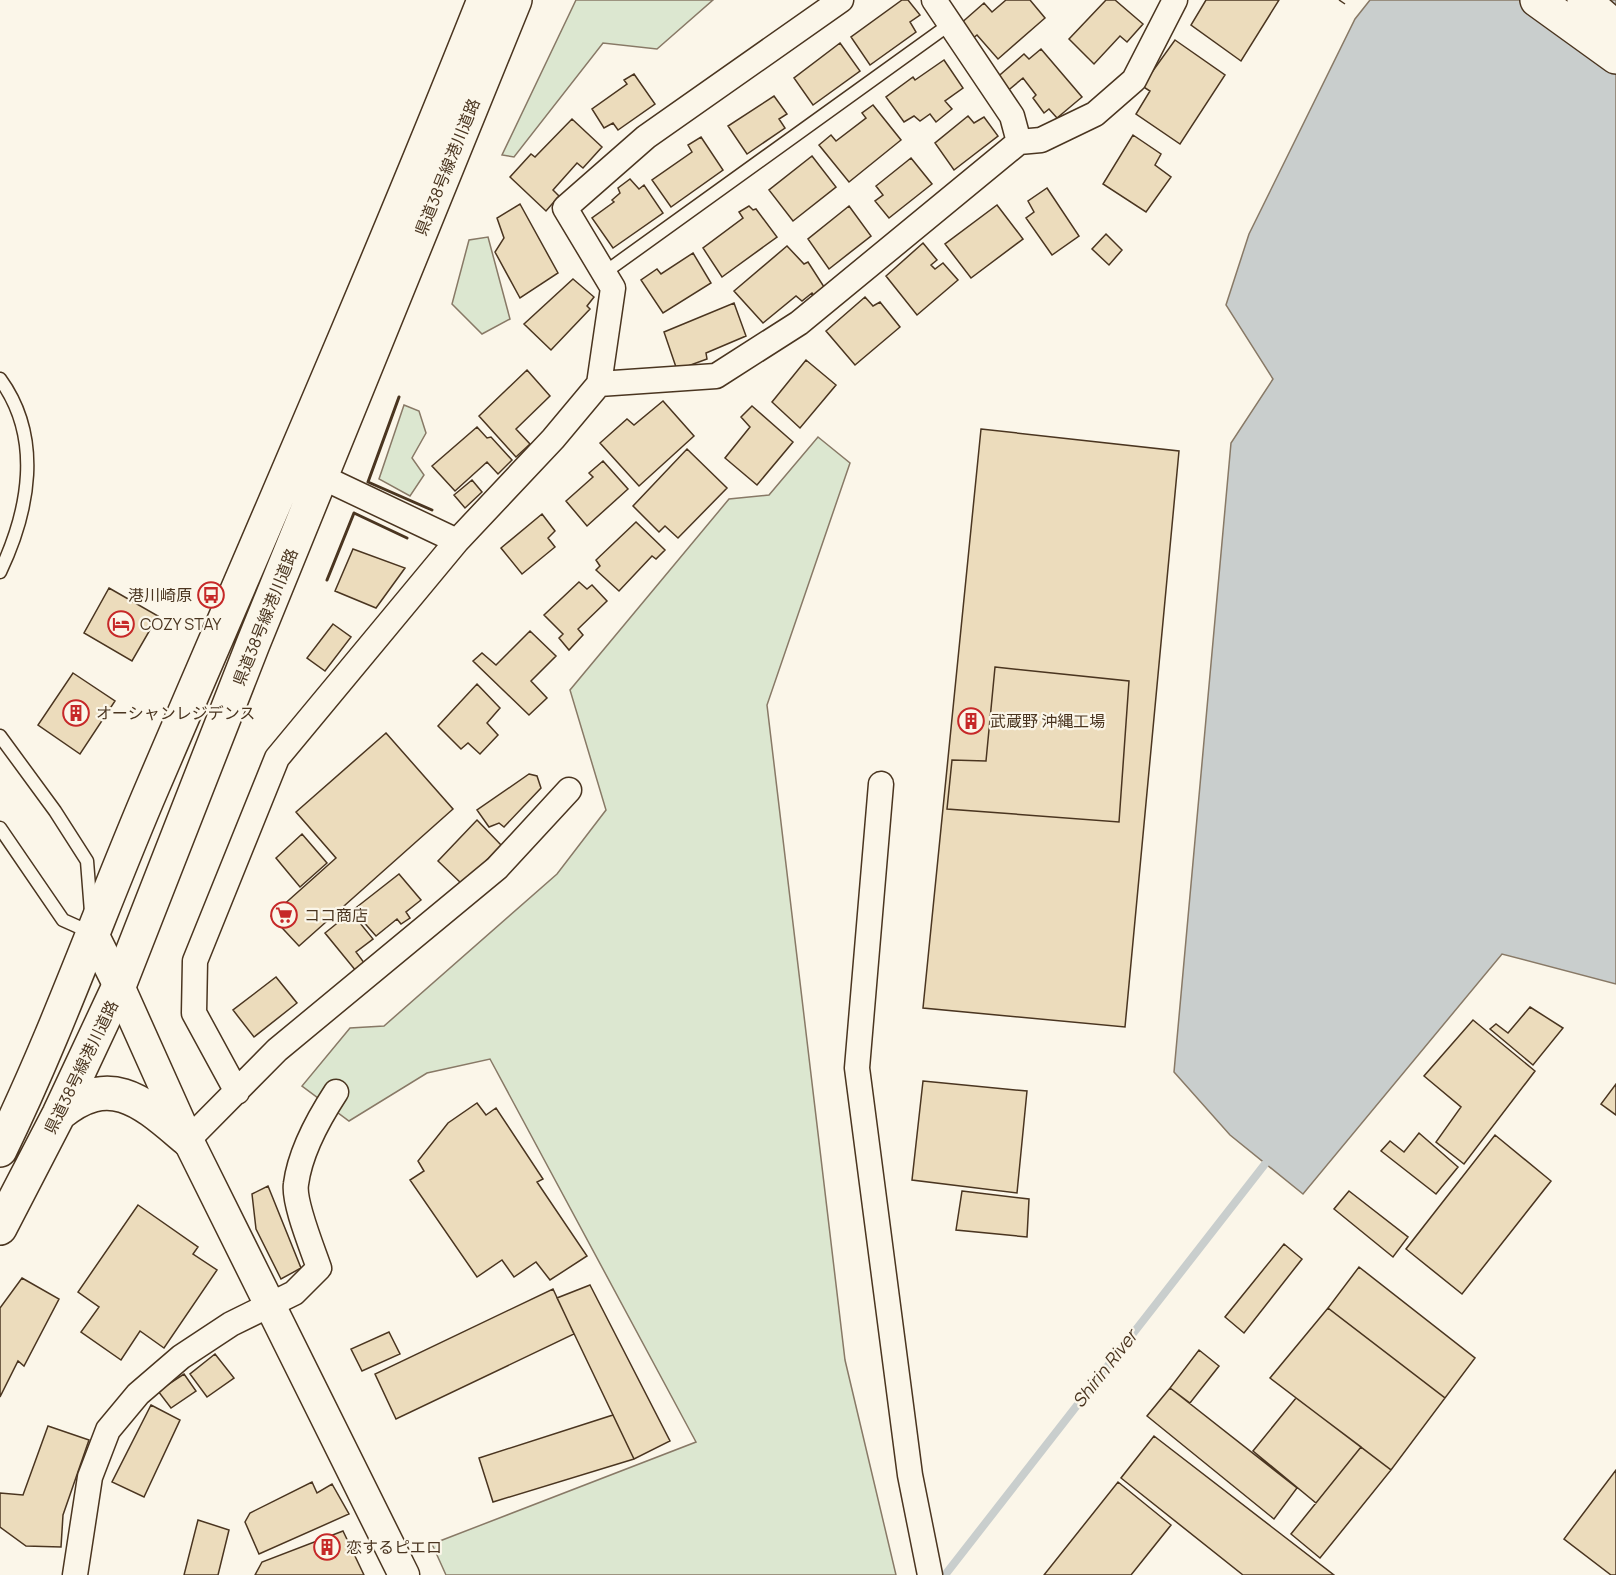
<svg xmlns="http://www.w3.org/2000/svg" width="1616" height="1575" font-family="Manrope,'Noto Sans JP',sans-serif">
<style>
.green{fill:#dce7d0;stroke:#887966;stroke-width:1.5}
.water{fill:#c9cecd;stroke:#887966;stroke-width:1.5}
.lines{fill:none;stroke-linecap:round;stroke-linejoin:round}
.stream{stroke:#c9cecd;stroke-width:8}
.building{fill:#ecdcbc;stroke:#4a3520;stroke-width:1.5;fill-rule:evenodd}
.service-casing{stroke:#4a3520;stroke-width:15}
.minor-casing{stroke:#4a3520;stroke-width:27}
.tertiary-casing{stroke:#4a3520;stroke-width:33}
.primary-casing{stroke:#4a3520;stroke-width:36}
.motorway-casing{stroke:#4a3520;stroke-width:36}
.service{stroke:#fbf6e9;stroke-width:12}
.minor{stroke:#fbf6e9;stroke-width:24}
.tertiary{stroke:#fbf6e9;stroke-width:30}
.primary{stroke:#fbf6e9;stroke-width:33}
.motorway{stroke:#fbf6e9;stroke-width:33}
.fence{stroke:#4a3520;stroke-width:1.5;stroke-dasharray:8 3;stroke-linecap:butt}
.wall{stroke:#4a3520;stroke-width:3}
.labels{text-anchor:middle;stroke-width:4.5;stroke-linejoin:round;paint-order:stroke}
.street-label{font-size:16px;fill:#4a3520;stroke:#fbf6e9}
.poi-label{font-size:16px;fill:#4a3520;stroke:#fbf6e9;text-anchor:start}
.water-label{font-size:18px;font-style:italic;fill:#4a3520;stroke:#fbf6e9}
</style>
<rect width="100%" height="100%" fill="#fbf6e9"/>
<path class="green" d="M 576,0 L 713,0 L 657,49 L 603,43 L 514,157 L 502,155 Z
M 488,237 L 510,319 L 482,334 L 452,304 L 469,240 Z
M 404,405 L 419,411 L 426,433 L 412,458 L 424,475 L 410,496 L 379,479 Z
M 818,437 L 850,463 L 767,705 L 845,1360 L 896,1575 L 446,1575 L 432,1544 L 696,1442 L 490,1059 L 427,1073 L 349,1121 L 302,1086 L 350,1028 L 384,1026 L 557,874 L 606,810 L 570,690 L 729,499 L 769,495 Z"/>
<path class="water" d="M 1370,0 L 1616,0 L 1616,984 L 1502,954 L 1303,1194 L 1230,1135 L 1174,1072 L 1231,443 L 1273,379 L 1226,305 L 1249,234 L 1355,19 Z"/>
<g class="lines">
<path class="stream" d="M 945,1575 L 1265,1164"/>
</g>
<path class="building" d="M 902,0 L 908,0 L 920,15 L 910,22 L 916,32 L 870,65 L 851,37 Z
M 1006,0 L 1030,0 L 1045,18 L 998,59 L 977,35 L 972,39 L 959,25 L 984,3 L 992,12 Z
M 1106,0 L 1115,0 L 1143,24 L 1127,42 L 1120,36 L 1094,64 L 1069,39 Z
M 1206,0 L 1279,0 L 1241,61 L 1191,25 Z
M 1175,40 L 1225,75 L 1180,144 L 1136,114 L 1150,91 L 1142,86 Z
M 840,43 L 860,71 L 813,105 L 794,78 Z
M 1041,49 L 1082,97 L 1057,118 L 1049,109 L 1044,113 L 1033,98 L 1036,95 L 1023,78 L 1005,93 L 994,80 L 1024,54 L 1029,59 Z
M 944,60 L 963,88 L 945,101 L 952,109 L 936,122 L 930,114 L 920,121 L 914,116 L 904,122 L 886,97 L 913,77 L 915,80 Z
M 634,74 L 655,104 L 618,130 L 613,123 L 604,128 L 592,109 L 627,84 L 624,80 Z
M 774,96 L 787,114 L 779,119 L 785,128 L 747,154 L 728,126 Z
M 873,105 L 901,140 L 849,182 L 819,145 L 831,135 L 836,141 L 866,118 L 862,113 Z
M 968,116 L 974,123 L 984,117 L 998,136 L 954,170 L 935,143 Z
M 572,119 L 602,147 L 583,168 L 577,163 L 553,190 L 559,196 L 546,211 L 510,177 L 531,154 L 535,157 Z
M 1133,135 L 1161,154 L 1155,165 L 1171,177 L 1146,212 L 1103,184 Z
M 701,137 L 723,170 L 671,207 L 652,180 L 692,152 L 688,145 Z
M 812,156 L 836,187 L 793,221 L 769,190 Z
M 911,158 L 932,184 L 889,218 L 875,201 L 883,195 L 876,186 Z
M 630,179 L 639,189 L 644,185 L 663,213 L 613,248 L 592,218 L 614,202 L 612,200 L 620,193 L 618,188 Z
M 1047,188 L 1079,236 L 1052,255 L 1026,218 L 1034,212 L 1028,201 Z
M 520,204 L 558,273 L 520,298 L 495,252 L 504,238 L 497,218 Z
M 997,205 L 1023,239 L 971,278 L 945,244 Z
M 749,206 L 753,210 L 756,209 L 777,237 L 722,277 L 703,248 L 743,218 L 739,212 Z
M 849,206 L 871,236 L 829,269 L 808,239 Z
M 1106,234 L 1122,250 L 1109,265 L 1092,249 Z
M 923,243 L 937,260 L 931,265 L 935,269 L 943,263 L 958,280 L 917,315 L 886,276 Z
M 787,246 L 804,264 L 808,262 L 826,290 L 815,297 L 812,293 L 802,301 L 796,296 L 763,323 L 734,291 Z
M 693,253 L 711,283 L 663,313 L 641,280 L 657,269 L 661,274 Z
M 573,279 L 594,297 L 587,306 L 590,309 L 551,350 L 524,324 Z
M 865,297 L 873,306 L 880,302 L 900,327 L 855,365 L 826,331 Z
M 734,303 L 746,336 L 706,353 L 707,359 L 677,370 L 664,332 Z
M 806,360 L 836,385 L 800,428 L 772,402 Z
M 527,370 L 550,396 L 516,429 L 530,444 L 516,457 L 479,416 Z
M 663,401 L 694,436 L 639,486 L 600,443 L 627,419 L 634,425 Z
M 752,406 L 793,442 L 757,485 L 725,458 L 750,427 L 741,417 Z
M 477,427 L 487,438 L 491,437 L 512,460 L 498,474 L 487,462 L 455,491 L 432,466 Z
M 981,429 L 1179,451 L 1125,1027 L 923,1008 ZM 995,667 L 1129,681 L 1119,822 L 947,809 L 952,760 L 986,761 Z
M 687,449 L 727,488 L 678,538 L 665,526 L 659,532 L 633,506 Z
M 603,461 L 628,489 L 587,526 L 566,501 L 593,477 L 589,473 Z
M 472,480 L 482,492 L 465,508 L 454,495 Z
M 542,514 L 555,531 L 548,538 L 555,547 L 522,574 L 501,548 Z
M 636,522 L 665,550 L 656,559 L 652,556 L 619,591 L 596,570 L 600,566 L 596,560 Z
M 353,549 L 405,568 L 376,608 L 335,591 Z
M 579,582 L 587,589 L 592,585 L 607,601 L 578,629 L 583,635 L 569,650 L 559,638 L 563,634 L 544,615 Z
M 109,588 L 158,616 L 132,661 L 84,633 Z
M 333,624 L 351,637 L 325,671 L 307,658 Z
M 530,631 L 556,656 L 531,681 L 547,698 L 529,715 L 473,661 L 482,653 L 496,665 Z
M 995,667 L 1129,681 L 1119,822 L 947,809 L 952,760 L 986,761 Z
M 73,673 L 115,701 L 80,754 L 38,725 Z
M 477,684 L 500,708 L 487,723 L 498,735 L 480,754 L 468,743 L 461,749 L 438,726 Z
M 386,733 L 453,809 L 299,946 L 271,916 L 336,858 L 296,812 Z
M 529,774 L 537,776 L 541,788 L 504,827 L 499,823 L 489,827 L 477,810 Z
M 477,820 L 501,845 L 463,885 L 438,861 Z
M 302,834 L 327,863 L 300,887 L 276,858 Z
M 399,874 L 421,900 L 406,912 L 410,918 L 401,924 L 397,919 L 376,936 L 353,910 Z
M 351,912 L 373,939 L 356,952 L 365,964 L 356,971 L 325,933 Z
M 276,977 L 297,1003 L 254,1037 L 233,1010 Z
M 1530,1007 L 1563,1028 L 1533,1065 L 1490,1029 L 1496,1024 L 1508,1033 Z
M 1473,1020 L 1535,1071 L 1464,1164 L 1436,1142 L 1461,1107 L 1424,1076 Z
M 923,1081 L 1027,1091 L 1017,1193 L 912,1180 Z
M 1616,1084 L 1616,1115 L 1601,1104 Z
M 477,1103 L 486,1115 L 496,1108 L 543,1179 L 537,1182 L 587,1256 L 550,1280 L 536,1262 L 514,1277 L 502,1260 L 477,1277 L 410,1180 L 424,1171 L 418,1161 L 448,1123 Z
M 1419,1133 L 1458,1167 L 1436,1194 L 1381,1151 L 1390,1141 L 1404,1152 Z
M 1495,1135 L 1551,1181 L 1462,1294 L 1406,1249 Z
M 268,1186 L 301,1268 L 281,1279 L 256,1229 L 252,1194 Z
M 962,1191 L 1029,1199 L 1027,1237 L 956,1230 Z
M 1349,1191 L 1408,1237 L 1393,1257 L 1334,1209 Z
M 138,1205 L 198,1247 L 193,1254 L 217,1270 L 164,1348 L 140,1331 L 121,1360 L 81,1332 L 99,1307 L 78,1292 Z
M 1284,1244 L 1302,1259 L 1244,1333 L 1225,1317 Z
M 1359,1267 L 1475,1358 L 1445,1398 L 1328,1308 Z
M 22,1278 L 59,1299 L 24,1366 L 18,1361 L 0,1397 L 0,1308 Z
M 590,1285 L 670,1441 L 634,1459 L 557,1298 Z
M 553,1289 L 574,1334 L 396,1419 L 375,1374 Z
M 1328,1308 L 1445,1398 L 1391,1470 L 1270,1378 Z
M 389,1332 L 400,1354 L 362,1371 L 351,1349 Z
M 1199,1350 L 1219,1366 L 1190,1403 L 1170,1388 Z
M 215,1354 L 234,1378 L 207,1397 L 190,1374 Z
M 184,1374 L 196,1391 L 171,1408 L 158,1391 Z
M 1170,1388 L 1297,1488 L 1274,1519 L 1147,1416 Z
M 1296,1398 L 1361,1447 L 1316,1503 L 1253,1451 Z
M 151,1405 L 180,1420 L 144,1497 L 112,1482 Z
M 613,1415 L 634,1459 L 493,1502 L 479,1458 Z
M 48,1426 L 89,1440 L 63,1515 L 61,1547 L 26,1546 L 0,1527 L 0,1493 L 23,1495 Z
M 1154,1436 L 1334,1575 L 1243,1575 L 1121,1478 Z
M 1361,1447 L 1391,1470 L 1320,1558 L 1291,1534 Z
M 1616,1470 L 1616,1575 L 1611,1575 L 1564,1539 Z
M 312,1482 L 317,1493 L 332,1484 L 349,1514 L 259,1554 L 245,1522 L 250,1513 Z
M 1118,1482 L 1171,1525 L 1131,1575 L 1044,1575 Z
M 198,1520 L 229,1530 L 218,1575 L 184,1575 Z
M 343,1531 L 364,1575 L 255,1575 L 262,1562 Z"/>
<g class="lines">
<g class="service-casing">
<path id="service" d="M 604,273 L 950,24
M 0,379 C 43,438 29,511 0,572
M 0,736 L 55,811 L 87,861 L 91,912
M 0,828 L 63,920 L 92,933"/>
</g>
<g class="minor-casing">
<path id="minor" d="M 841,0 L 646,137 L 565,208 L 613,288 L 599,384 L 716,376 L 799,323 L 1019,142 L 1041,140 L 1095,114 L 1134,80 L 1175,0
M 934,0 L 1012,116 L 1019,142
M 322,477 L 457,541
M 881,784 L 857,1068 L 910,1475 L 930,1575
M 237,1092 L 194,1013 L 195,961 L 277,758 L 457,541 L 553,439 L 599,384
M 188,1140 L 277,1050 L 497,868 L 569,790
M 75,1575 L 90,1477 L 108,1430 L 138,1394 L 181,1357 L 231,1324 L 294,1293 L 319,1268 C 313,1250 293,1202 296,1184 C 300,1153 319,1118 336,1092"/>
</g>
<g class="tertiary-casing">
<path id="tertiary" d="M 93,934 L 119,986 L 188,1140 L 404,1575"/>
</g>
<g class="primary-casing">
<path id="primary" d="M 59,1114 C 112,1070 145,1104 188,1140
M 0,1150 C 58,1031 101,907 153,786 C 265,525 379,264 484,0
M 0,1228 L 59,1114 L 119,986 L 253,644 L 515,0"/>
</g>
<g class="motorway-casing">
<path id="motorway" d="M 1537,0 L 1616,57
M 1584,0 L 1616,28"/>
</g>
<use href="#service" class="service"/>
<use href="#minor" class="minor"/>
<use href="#tertiary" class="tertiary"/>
<use href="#primary" class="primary"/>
<use href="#motorway" class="motorway"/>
<path class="fence" d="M 1339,0 L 1345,4"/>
<path class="wall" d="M 399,397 L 368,482 L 432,510
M 327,580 L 354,513 L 407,538"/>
</g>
<defs>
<g id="bus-ring" transform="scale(1.35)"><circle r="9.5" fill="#fbf6e9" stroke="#c62828" stroke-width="1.5"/><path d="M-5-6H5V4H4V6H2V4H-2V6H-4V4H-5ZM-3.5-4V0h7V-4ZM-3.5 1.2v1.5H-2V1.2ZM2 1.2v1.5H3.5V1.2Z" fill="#c62828"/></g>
<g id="hotel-ring" transform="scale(1.35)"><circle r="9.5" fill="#fbf6e9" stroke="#c62828" stroke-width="1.5"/><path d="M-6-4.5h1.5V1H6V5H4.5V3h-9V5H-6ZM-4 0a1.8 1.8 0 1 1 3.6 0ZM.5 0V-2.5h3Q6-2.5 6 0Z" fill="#c62828"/></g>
<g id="building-ring" transform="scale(1.35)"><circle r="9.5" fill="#fbf6e9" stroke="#c62828" stroke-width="1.5"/><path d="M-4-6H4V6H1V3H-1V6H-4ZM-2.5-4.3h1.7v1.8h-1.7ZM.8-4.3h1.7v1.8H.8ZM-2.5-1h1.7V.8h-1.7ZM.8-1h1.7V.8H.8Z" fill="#c62828"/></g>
<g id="supermarket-ring" transform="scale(1.35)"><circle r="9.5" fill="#fbf6e9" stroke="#c62828" stroke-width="1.5"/><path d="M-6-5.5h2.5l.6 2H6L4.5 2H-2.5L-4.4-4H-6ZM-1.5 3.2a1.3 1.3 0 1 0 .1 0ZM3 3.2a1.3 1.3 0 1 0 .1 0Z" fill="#c62828"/></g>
</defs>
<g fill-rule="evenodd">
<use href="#bus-ring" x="211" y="595"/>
<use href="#hotel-ring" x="121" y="624"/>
<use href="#building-ring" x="76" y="713"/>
<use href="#building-ring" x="971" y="721"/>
<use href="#supermarket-ring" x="284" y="915"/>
<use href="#building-ring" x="327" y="1547"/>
</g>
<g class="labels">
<g class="street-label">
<text transform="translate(447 167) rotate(-68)" y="6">県道38号線港川道路</text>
<text transform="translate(265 617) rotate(-68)" y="6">県道38号線港川道路</text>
<text transform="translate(81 1067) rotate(-64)" y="6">県道38号線港川道路</text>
</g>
<g class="poi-label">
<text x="192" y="601" text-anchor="end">港川崎原</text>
<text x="140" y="630">COZY STAY</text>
<text x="96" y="719">オーシャンレジデンス</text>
<text x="990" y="727">武蔵野 沖縄工場</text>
<text x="304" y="921">ココ商店</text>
<text x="346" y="1553">恋するピエロ</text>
</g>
<g class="water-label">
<text transform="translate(1105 1369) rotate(-52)" y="6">Shirin River</text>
</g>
</g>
</svg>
